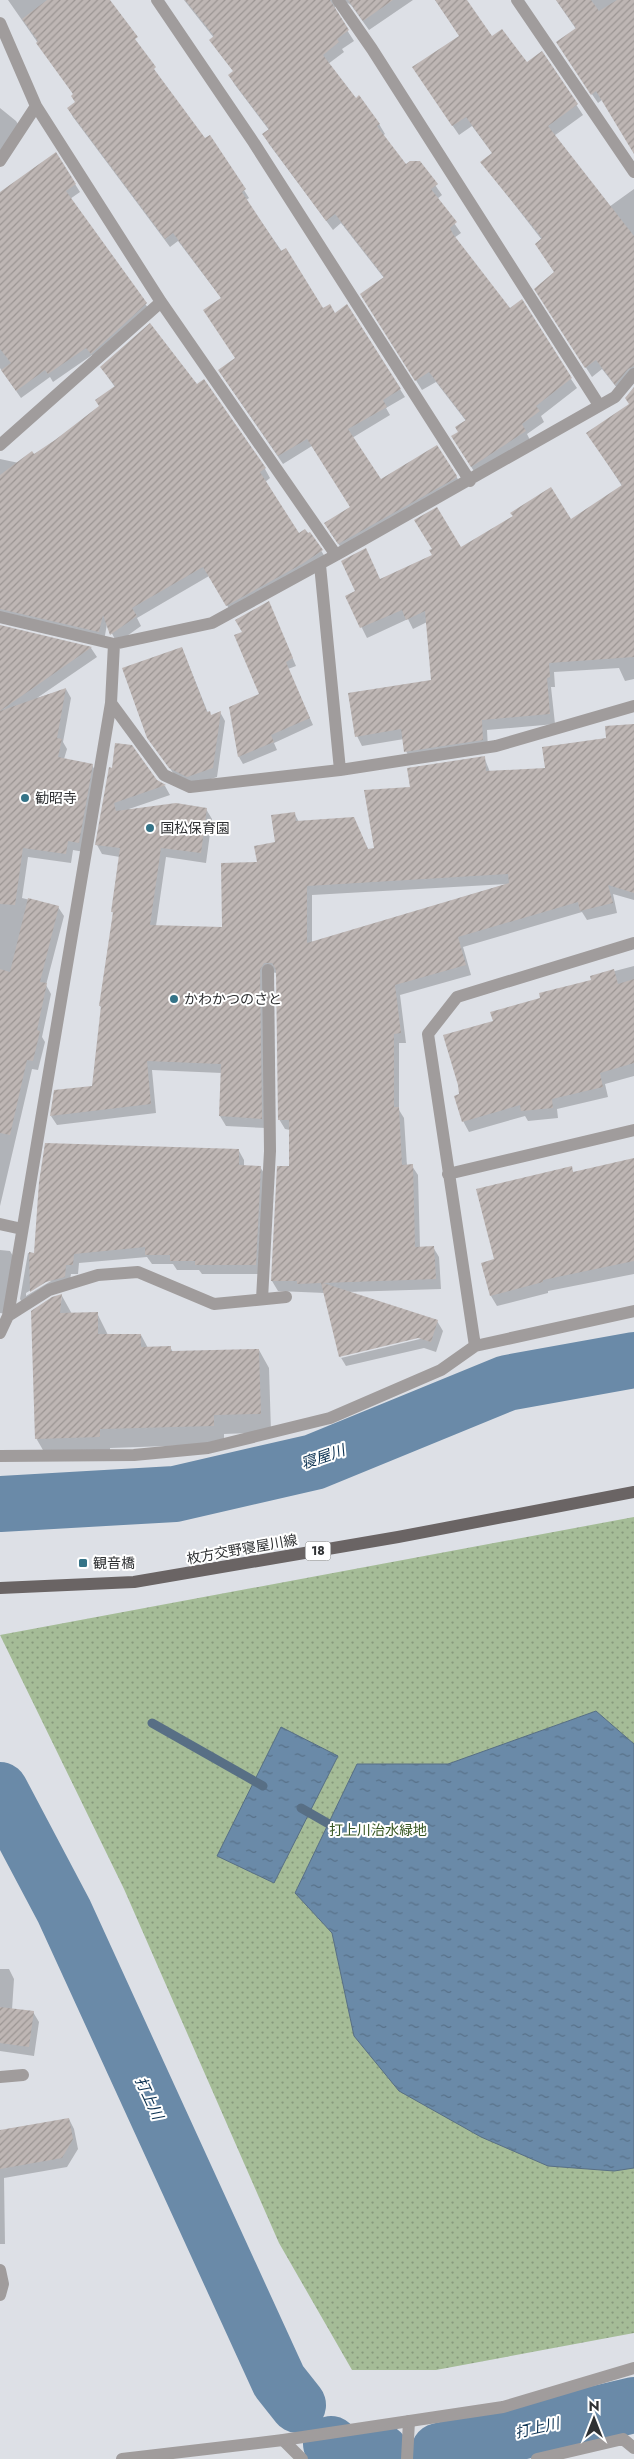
<svg xmlns="http://www.w3.org/2000/svg" width="634" height="2459" font-family="Jost,'Noto Sans JP',sans-serif">
<style>
.park{fill:url(#park-dots)}
.water{fill:url(#water-ripples);stroke:#586f85}
.shadow{fill:#0003;fill-rule:evenodd}
.lines{fill:none;stroke-linecap:round;stroke-linejoin:round}
.stream{stroke:#586f85;stroke-width:9}
.river{stroke:#6a8aa8;stroke-width:56}
.building{fill:url(#building-hatch);fill-rule:evenodd}
.minor{stroke:#a09c9c;stroke-width:12}
.tertiary{stroke:#a09c9c;stroke-width:12}
.primary{stroke:#6a6464;stroke-width:12}
.poi-dot{fill:#347387;stroke:#fff;stroke-width:2}
.labels{text-anchor:middle;stroke-width:4;stroke-linejoin:round;paint-order:stroke}
.shield{fill:#fff;stroke:#6d6f70;stroke-width:1}
.shield-label{font-size:12px;font-weight:bold;fill:#2f3133}
.poi-label{font-size:14px;fill:#2f3133;stroke:#fff;text-anchor:start}
.street-label{font-size:14px;fill:#2f3133;stroke:#fff}
.park-label{font-size:14px;fill:#365621;stroke:#fff}
.water-label{font-size:15px;font-style:italic;fill:#0c3252;stroke:#fff}
</style>
<defs>
<pattern id="park-dots" width="8" height="8" patternUnits="userSpaceOnUse" patternTransform="scale(1.25)"><rect width="8" height="8" fill="#a5bc97"/><path d="M2 2h.1M6 6h.1" fill="none" stroke="#87997c" stroke-width="1.8" stroke-linecap="round"/></pattern>
<pattern id="water-ripples" width="26" height="14" patternUnits="userSpaceOnUse" patternTransform="scale(1.25)"><rect width="26" height="14" fill="#6a8aa8"/><path d="M2 4q2-2 4 0t4 0M15 11q2-2 4 0t4 0" fill="none" stroke="#587189"/></pattern>
<pattern id="building-hatch" width="6" height="6" patternUnits="userSpaceOnUse" patternTransform="scale(1.25)"><rect width="6" height="6" fill="#beb6b4"/><path d="M-1 1l2-2M0 6l6-6M5 7l2-2" fill="none" stroke="#9b9593"/></pattern>
</defs>
<rect width="100%" height="100%" fill="#dde0e6"/>
<path class="park" d="M 634,1517 L 634,2333 L 436,2370 L 352,2370 L 279,2243 L 124,1889 L 0,1635 Z"/>
<path class="water" d="M 596,1711 L 634,1744 L 634,2168 L 614,2171 L 548,2166 L 481,2137 L 399,2091 L 354,2036 L 332,1933 L 295,1893 L 357,1764 L 448,1764 Z
M 281,1727 L 338,1756 L 274,1883 L 217,1856 Z"/>
<path class="shadow" d="M 8,0 L 109,0 L 133,84 L 205,140 L 210,137 L 249,198 L 246,200 L 322,309 L 335,315 L 347,306 L 405,397 L 386,408 L 390,415 L 352,438 L 380,481 L 456,476 L 461,484 L 344,552 L 330,532 L 352,508 L 312,446 L 283,464 L 224,378 L 236,359 L 222,299 L 178,241 L 170,247 L 73,117 L 68,108 L 76,103 L 74,95 Z
M 184,0 L 413,0 L 369,30 L 351,5 L 344,1 L 339,3 L 335,7 L 336,13 L 354,41 L 342,49 L 344,52 L 328,64 L 355,100 L 379,124 L 385,134 L 382,136 L 406,166 L 419,162 L 442,195 L 437,199 L 461,233 L 454,238 L 510,310 L 571,379 L 577,388 L 541,416 L 544,422 L 527,434 L 531,442 L 477,476 L 458,446 L 460,432 L 466,421 L 436,382 L 422,390 L 368,304 L 384,278 L 341,223 L 333,230 L 269,144 L 264,135 L 269,130 L 235,85 L 229,75 L 234,72 L 217,50 L 214,38 Z
M 435,0 L 465,0 L 491,38 L 527,64 L 542,53 L 583,115 L 554,136 L 609,207 L 634,189 L 634,379 L 621,393 L 602,369 L 592,377 L 542,299 L 555,273 L 536,244 L 542,240 L 482,163 L 493,154 L 472,126 L 459,135 L 420,78 L 460,36 Z
M 556,0 L 634,0 L 634,152 L 603,99 L 598,103 L 563,52 L 576,29 Z
M 0,108 L 16,121 L 21,129 L 0,161 Z
M 75,184 L 80,192 L 70,199 L 151,312 L 96,361 L 92,355 L 53,382 L 50,377 L 21,398 L 0,368 L 0,193 Z
M 107,376 L 196,386 L 204,381 L 265,469 L 270,478 L 265,482 L 299,535 L 310,533 L 327,560 L 233,615 L 209,576 L 137,618 L 141,626 L 117,643 L 107,624 L 104,641 L 0,621 L 0,459 L 19,463 L 34,456 L 100,407 L 115,387 Z
M 634,389 L 634,679 L 625,681 L 619,668 L 554,672 L 555,687 L 551,687 L 555,724 L 487,730 L 488,749 L 411,761 L 406,751 L 404,739 L 362,746 L 357,736 L 432,681 L 427,622 L 413,629 L 408,619 L 367,638 L 346,596 L 461,549 L 570,521 L 622,486 L 594,443 L 630,405 Z
M 269,603 L 296,666 L 288,669 L 313,725 L 274,743 L 277,750 L 243,764 L 239,757 L 231,708 L 261,694 L 244,633 Z
M 0,627 L 91,648 L 97,657 L 37,698 L 66,689 L 71,698 L 63,742 L 67,749 L 64,759 L 92,765 L 97,774 L 84,852 L 73,850 L 71,863 L 28,857 L 22,898 L 58,907 L 64,916 L 46,985 L 51,994 L 42,1037 L 45,1042 L 38,1070 L 32,1069 L 0,1206 Z
M 182,648 L 208,713 L 211,716 L 220,712 L 225,721 L 217,777 L 193,785 L 176,777 L 148,737 Z
M 634,725 L 634,900 L 613,894 L 617,913 L 587,920 L 582,912 L 463,947 L 471,975 L 400,995 L 406,1043 L 399,1043 L 399,1110 L 404,1118 L 407,1166 L 412,1166 L 418,1175 L 420,1248 L 433,1247 L 439,1257 L 441,1289 L 347,1292 L 437,1321 L 443,1331 L 436,1352 L 424,1348 L 346,1366 L 340,1356 L 325,1293 L 278,1291 L 272,1281 L 278,1167 L 290,1168 L 290,1130 L 285,1129 L 279,1119 L 277,973 L 270,972 L 266,1128 L 226,1126 L 220,1116 L 222,1073 L 152,1070 L 156,1113 L 57,1125 L 51,1116 L 93,1087 L 102,1009 L 100,1006 L 114,915 L 112,911 L 120,857 L 102,854 L 97,845 L 110,768 L 157,781 L 165,786 L 170,795 L 129,809 L 206,809 L 212,819 L 206,863 L 166,857 L 156,926 L 223,928 L 258,864 L 276,843 L 294,813 L 299,822 L 353,819 L 369,851 L 375,849 L 412,788 L 484,757 L 490,772 L 546,769 ZM 507,884 L 312,943 L 312,895 ZM 424,1336 L 424,1338 L 341,1358 L 341,1355 Z
M 634,966 L 634,1076 L 605,1084 L 608,1097 L 557,1109 L 558,1118 L 528,1121 L 525,1116 L 469,1132 L 463,1121 L 460,1095 L 494,1022 L 541,999 L 593,981 L 592,977 Z
M 239,1151 L 244,1160 L 244,1166 L 260,1167 L 266,1176 L 260,1274 L 202,1274 L 199,1270 L 177,1270 L 173,1264 L 152,1264 L 147,1257 L 79,1263 L 78,1274 L 71,1274 L 69,1286 L 25,1308 L 20,1299 L 28,1253 L 35,1254 ZM 49,1279 L 51,1281 L 26,1296 L 26,1293 Z
M 634,1159 L 634,1274 L 548,1291 L 548,1293 L 497,1306 L 491,1296 L 495,1260 L 571,1168 L 574,1173 Z
M 0,1250 L 10,1251 L 16,1261 L 7,1314 L 0,1313 Z
M 62,1296 L 72,1314 L 97,1313 L 108,1335 L 141,1335 L 148,1348 L 170,1347 L 173,1352 L 259,1350 L 269,1368 L 271,1432 L 224,1434 L 224,1444 L 110,1448 L 110,1455 L 47,1457 L 36,1438 Z
M 0,1969 L 9,1969 L 14,1979 L 12,2010 L 33,2012 L 39,2022 L 34,2056 L 0,2051 Z
M 69,2119 L 74,2129 L 78,2149 L 67,2167 L 4,2178 L 5,2244 L 0,2244 L 0,2131 Z"/>
<g class="lines">
<path class="stream" d="M 152,1723 L 263,1786
M 301,1808 L 329,1824"/>
<path class="river" d="M 0,1504 L 175,1494 L 314,1462 L 507,1383 L 634,1360
M 0,1790 L 64,1911 L 279,2381 L 298,2405
M 331,2444 L 337,2452 L 381,2452
M 439,2451 L 634,2405"/>
</g>
<path class="building" d="M 47,0 L 110,0 L 138,37 L 135,39 L 156,67 L 154,69 L 205,138 L 210,135 L 246,189 L 242,192 L 281,251 L 286,248 L 323,308 L 330,304 L 335,313 L 347,304 L 401,389 L 383,400 L 387,407 L 348,429 L 381,479 L 437,445 L 457,476 L 456,478 L 338,544 L 324,523 L 350,507 L 307,439 L 278,456 L 218,370 L 235,358 L 203,310 L 221,298 L 173,233 L 165,239 L 67,108 L 75,102 L 71,96 L 73,94 L 36,43 L 38,41 L 22,19 Z
M 185,0 L 330,0 L 349,30 L 337,39 L 339,42 L 323,55 L 356,98 L 359,95 L 380,124 L 377,126 L 406,164 L 410,161 L 420,161 L 438,184 L 431,189 L 457,222 L 450,228 L 453,234 L 510,308 L 522,299 L 572,378 L 536,406 L 540,411 L 522,424 L 526,431 L 471,467 L 451,436 L 458,432 L 455,427 L 466,420 L 429,372 L 415,381 L 360,294 L 384,277 L 335,214 L 326,221 L 262,134 L 269,129 L 228,75 L 233,71 L 209,40 L 214,36 Z
M 348,0 L 393,0 L 363,21 Z
M 435,0 L 467,0 L 492,36 L 502,29 L 527,62 L 542,51 L 578,104 L 548,126 L 634,236 L 634,366 L 628,369 L 615,385 L 596,360 L 585,368 L 534,289 L 554,272 L 535,244 L 542,238 L 480,162 L 492,153 L 466,117 L 452,126 L 412,67 L 459,36 Z
M 556,0 L 591,0 L 599,11 L 617,0 L 634,0 L 634,154 L 596,91 L 591,95 L 556,42 L 576,28 Z
M 56,152 L 76,184 L 66,191 L 147,303 L 91,354 L 86,348 L 48,374 L 45,370 L 16,391 L 1,370 L 11,363 L 0,349 L 0,192 Z
M 150,323 L 197,384 L 204,379 L 266,468 L 260,472 L 299,533 L 305,529 L 308,533 L 310,532 L 323,550 L 302,564 L 226,606 L 203,567 L 132,608 L 137,616 L 110,635 L 103,615 L 99,632 L 0,609 L 0,475 L 32,451 L 34,454 L 55,440 L 99,406 L 95,400 L 115,386 L 100,367 Z
M 634,387 L 634,657 L 549,663 L 550,677 L 547,678 L 550,714 L 482,720 L 483,740 L 404,752 L 401,729 L 355,737 L 348,693 L 431,680 L 425,611 L 406,620 L 402,610 L 360,628 L 345,596 L 355,591 L 341,561 L 366,548 L 380,579 L 432,555 L 429,550 L 432,549 L 414,520 L 437,507 L 461,547 L 513,516 L 510,513 L 551,487 L 571,519 L 622,485 L 586,433 L 629,404 L 625,398 Z
M 269,601 L 293,658 L 286,662 L 310,718 L 271,735 L 274,742 L 238,757 L 229,707 L 259,694 L 234,635 L 242,632 L 235,620 Z
M 0,625 L 92,647 L 0,711 Z
M 182,647 L 207,712 L 210,711 L 211,715 L 221,711 L 213,768 L 187,777 L 169,768 L 147,738 L 122,668 Z
M 66,688 L 57,738 L 62,739 L 58,757 L 93,764 L 79,843 L 68,841 L 66,854 L 23,848 L 15,905 L 0,904 L 0,711 Z
M 634,724 L 634,893 L 608,885 L 613,903 L 580,911 L 578,902 L 458,937 L 466,965 L 395,985 L 401,1033 L 394,1034 L 394,1107 L 399,1107 L 402,1165 L 413,1164 L 415,1247 L 434,1246 L 436,1279 L 323,1283 L 438,1320 L 431,1342 L 418,1338 L 339,1357 L 321,1283 L 297,1284 L 297,1281 L 271,1281 L 277,1166 L 289,1166 L 289,1120 L 278,1120 L 276,970 L 272,963 L 264,963 L 260,970 L 262,1119 L 219,1116 L 221,1064 L 147,1061 L 151,1104 L 50,1116 L 54,1090 L 92,1086 L 101,1006 L 99,1006 L 113,912 L 111,912 L 120,848 L 95,845 L 109,767 L 112,768 L 115,743 L 132,745 L 157,780 L 166,785 L 114,803 L 116,811 L 176,803 L 207,808 L 201,853 L 161,848 L 150,925 L 222,927 L 221,863 L 257,862 L 254,846 L 275,842 L 271,815 L 295,812 L 296,821 L 354,817 L 368,849 L 374,848 L 364,790 L 410,787 L 407,768 L 485,756 L 486,771 L 545,768 L 542,747 L 606,738 L 605,726 ZM 508,874 L 509,883 L 307,943 L 307,886 Z
M 28,898 L 59,906 L 40,982 L 47,983 L 37,1030 L 40,1031 L 33,1061 L 27,1060 L 10,1135 L 0,1133 L 0,969 L 10,972 Z
M 614,969 L 618,984 L 634,979 L 634,1063 L 600,1073 L 603,1087 L 552,1099 L 553,1108 L 521,1111 L 520,1105 L 462,1122 L 454,1096 L 459,1094 L 458,1085 L 443,1035 L 493,1021 L 490,1012 L 540,998 L 539,993 L 591,980 L 590,976 Z
M 45,1143 L 239,1149 L 239,1165 L 261,1166 L 256,1265 L 195,1265 L 195,1261 L 170,1261 L 170,1255 L 145,1255 L 145,1247 L 74,1254 L 73,1265 L 66,1265 L 65,1277 L 46,1282 L 30,1292 L 29,1252 L 34,1253 L 39,1182 Z
M 634,1158 L 634,1261 L 543,1280 L 543,1282 L 490,1296 L 481,1263 L 494,1259 L 476,1189 L 572,1166 L 573,1172 Z
M 62,1294 L 60,1313 L 98,1312 L 98,1334 L 141,1334 L 141,1347 L 171,1346 L 171,1351 L 259,1349 L 261,1414 L 214,1415 L 214,1426 L 100,1429 L 100,1437 L 35,1439 L 31,1311 L 52,1297 Z
M 0,2007 L 34,2011 L 29,2047 L 0,2043 Z
M 69,2118 L 73,2139 L 62,2158 L 0,2169 L 0,2130 Z"/>
<g class="lines">
<path class="minor" d="M 157,0 L 254,143 L 470,481
M 338,0 L 372,49 L 599,405
M 517,0 L 634,172
M 0,23 L 36,106 L 161,302 L 336,555 L 212,623 L 114,644 L 0,617
M 0,161 L 36,106
M 0,445 L 161,302
M 336,555 L 615,397 L 634,374
M 320,565 L 340,770
M 111,703 L 164,775 L 190,787 L 340,770 L 496,746 L 634,706
M 448,1174 L 634,1130
M 0,1224 L 22,1229
M 262,1299 L 270,1151 L 268,970
M 8,1316 L 49,1290 L 98,1275 L 138,1272 L 214,1304 L 286,1297
M 0,1333 L 8,1316 L 111,703 L 114,644
M 475,1346 L 428,1034 L 457,997 L 634,943
M 0,1456 L 134,1455 L 208,1448 L 330,1418 L 441,1370 L 475,1346 L 634,1311
M 0,2077 L 23,2075
M 0,2270 L 3,2284 L 0,2295
M 283,2440 L 302,2459
M 407,2459 L 409,2421
M 537,2459 L 623,2439 L 634,2448"/>
<path class="tertiary" d="M 122,2459 L 283,2440 L 503,2407 L 634,2368"/>
<path class="primary" d="M 0,1588 L 134,1582 L 398,1537 L 634,1492"/>
</g>
<g class="poi-dot">
<circle cx="25" cy="798" r="5"/>
<circle cx="150" cy="828" r="5"/>
<circle cx="174" cy="999" r="5"/>
<rect x="78" y="1558" width="10" height="10" rx="2.5"/>
</g>
<g class="labels">
<rect class="shield" x="305.5" y="1541.5" width="25" height="19" rx="4"/>
<g class="shield-label">
<text x="318" y="1555">18</text>
</g>
<g class="poi-label">
<text x="35" y="803">勧昭寺</text>
<text x="160" y="833">国松保育園</text>
<text x="184" y="1004">かわかつのさと</text>
<text x="93" y="1568">観音橋</text>
</g>
<g class="street-label">
<text transform="translate(242 1549) rotate(-10)" y="5">枚方交野寝屋川線</text>
</g>
<g class="park-label">
<text x="378" y="1835">打上川治水緑地</text>
</g>
<g class="water-label">
<text transform="translate(323 1457) rotate(-19)" y="5">寝屋川</text>
<text transform="translate(149 2098) rotate(65)" y="5">打上川</text>
<text transform="translate(537 2428) rotate(-13)" y="5">打上川</text>
</g>
</g>
<g transform="translate(594 2419)" stroke="#ffffff" stroke-width="4" paint-order="stroke">
<path d="M0-4L9 19L0 12L-9 19Z" fill="#2f3133"/>
<text y="-8" font-size="14" font-weight="bold" text-anchor="middle" fill="#2f3133">N</text>
</g>
</svg>
